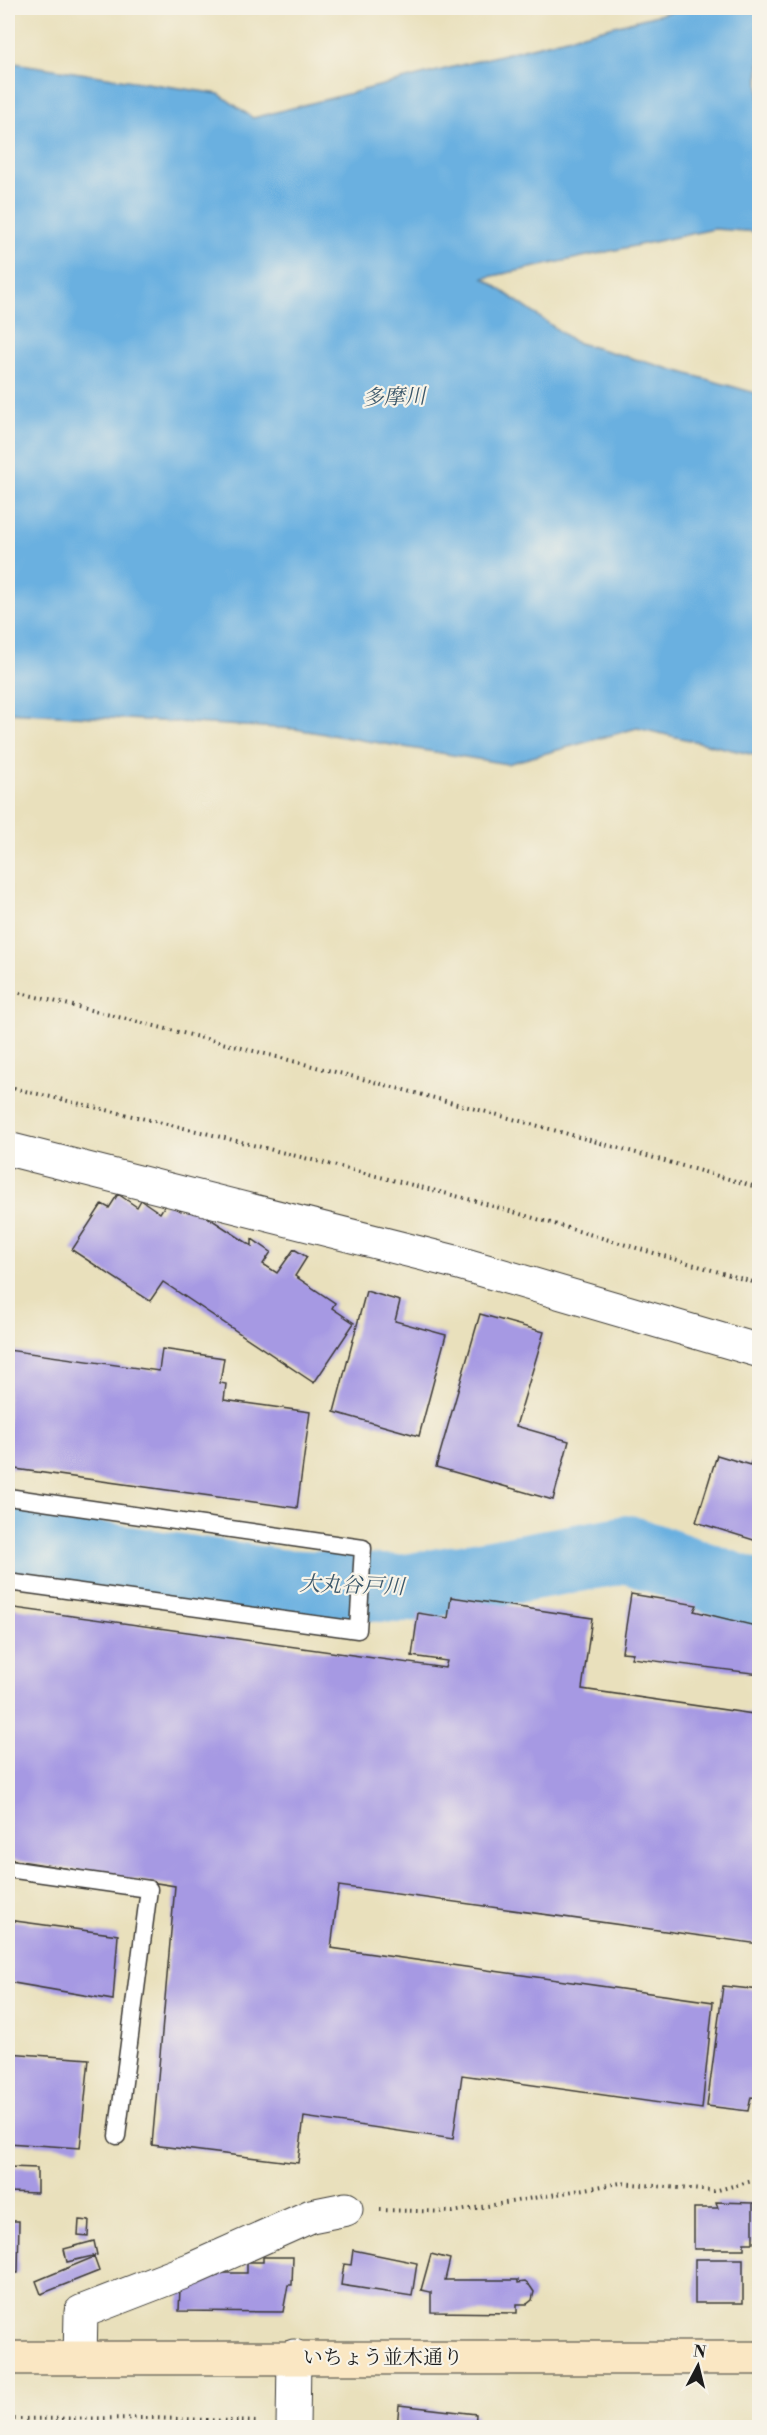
<svg xmlns="http://www.w3.org/2000/svg" width="767" height="2435" font-family="'Libre Bodoni','Noto Serif JP',serif">
<style>
.water{fill:#6ab0e0;stroke:#43667e;stroke-width:1.5}
.lines{fill:none;stroke-linecap:round;stroke-linejoin:round}
.river{stroke:#6ab0e0;stroke-width:68}
.building{fill:#a699e3}
.lane-casing{stroke:#3b3934;stroke-width:19}
.street-casing{stroke:#3b3934;stroke-width:35}
.secondary-casing{stroke:#3b3934;stroke-width:35}
.path{stroke:#3b3934;stroke-width:4;stroke-dasharray:1.5 4.5;stroke-linecap:butt}
.lane{stroke:#fff;stroke-width:16}
.street{stroke:#fff;stroke-width:33}
.secondary{stroke:#fae7c3;stroke-width:33}
.labels{text-anchor:middle;stroke-width:4.5;stroke-linejoin:round;paint-order:stroke}
.street-label{font-size:20px;fill:#1c1c1c;stroke:#f7f3e8}
.water-label{font-size:21px;font-style:italic;fill:#3b576a;stroke:#f7f3e8}
</style>
<rect width="100%" height="100%" fill="#f7f3e8"/>
<filter id="ink" filterUnits="userSpaceOnUse"><feTurbulence type="fractalNoise" baseFrequency=".0167" numOctaves="2"/><feDisplacementMap in="SourceGraphic" scale="12" xChannelSelector="R" yChannelSelector="G"/><feConvolveMatrix kernelMatrix="1 2 1 2 8 2 1 2 1" color-interpolation-filters="sRGB"/></filter>
<filter id="wash" filterUnits="userSpaceOnUse"><feTurbulence type="fractalNoise" baseFrequency=".008" numOctaves="4" result="noise"/><feDisplacementMap in="SourceGraphic" scale="24" xChannelSelector="R" yChannelSelector="G"/><feGaussianBlur stdDeviation="1.35" result="paint"/><feColorMatrix in="noise" values="0 0 0 0 0 0 0 0 0 0 0 0 0 0 0 0 0 1.4 0 .05"/><feComposite in="paint" operator="in"/></filter>
<g filter="url(#wash)">
<rect width="100%" height="100%" fill="#e9e0bc"/>
<path class="water" d="M 685,8 L 759,8 L 759,232 L 714,229 L 484,278 L 575,342 L 759,394 L 759,756 L 637,728 L 507,764 L 295,729 L 8,712 L 8,62 L 219,94 L 253,118 Z"/>
<g class="lines">
<path class="river" d="M 8,1542 L 280,1583 L 401,1589 L 628,1549 L 760,1596"/>
</g>
<g id="blocks">
<path class="building" d="M 118,1194 L 137,1207 L 141,1200 L 160,1213 L 167,1202 L 181,1211 L 186,1203 L 252,1246 L 252,1239 L 271,1252 L 263,1264 L 277,1273 L 294,1249 L 307,1257 L 295,1276 L 335,1303 L 332,1308 L 354,1323 L 314,1383 L 163,1282 L 150,1301 L 72,1250 L 102,1204 L 109,1208 Z
M 366,1291 L 400,1301 L 395,1321 L 446,1335 L 419,1436 L 334,1412 Z
M 480,1314 L 544,1332 L 516,1426 L 569,1441 L 553,1500 L 436,1467 Z
M 162,1349 L 224,1358 L 220,1383 L 226,1384 L 224,1400 L 310,1412 L 297,1508 L 8,1468 L 8,1350 L 159,1371 Z
M 760,1437 L 760,1542 L 696,1522 L 717,1455 L 750,1465 Z
M 631,1594 L 697,1605 L 694,1611 L 760,1627 L 760,1674 L 631,1658 L 633,1653 L 622,1652 Z
M 451,1597 L 592,1618 L 582,1689 L 760,1715 L 759,1944 L 339,1886 L 331,1948 L 713,2002 L 702,2109 L 462,2075 L 453,2139 L 304,2117 L 298,2163 L 152,2145 L 175,1886 L 8,1859 L 8,1607 L 445,1668 L 447,1661 L 412,1656 L 418,1613 L 448,1618 Z
M 8,1920 L 118,1935 L 113,2000 L 8,1982 Z
M 723,1986 L 760,1990 L 760,2098 L 751,2097 L 748,2111 L 707,2106 Z
M 8,2053 L 89,2059 L 80,2148 L 8,2143 Z
M 8,2167 L 37,2168 L 37,2193 L 8,2192 Z
M 716,2202 L 753,2203 L 753,2243 L 744,2243 L 744,2249 L 694,2249 L 694,2208 L 718,2208 Z
M 79,2220 L 89,2221 L 88,2236 L 78,2235 Z
M 8,2221 L 19,2221 L 18,2273 L 8,2273 Z
M 94,2241 L 97,2255 L 67,2262 L 64,2249 Z
M 353,2250 L 417,2263 L 412,2296 L 341,2285 L 344,2264 L 351,2265 Z
M 431,2254 L 450,2259 L 445,2280 L 518,2280 L 518,2283 L 525,2282 L 530,2286 L 534,2292 L 532,2300 L 527,2304 L 517,2304 L 517,2313 L 431,2312 L 431,2292 L 421,2290 Z
M 94,2257 L 99,2271 L 41,2294 L 36,2281 Z
M 263,2257 L 293,2257 L 292,2285 L 288,2285 L 283,2312 L 179,2311 L 180,2288 L 189,2288 L 190,2283 L 210,2275 L 218,2276 L 218,2273 L 247,2273 L 247,2262 L 263,2262 Z
M 695,2259 L 743,2259 L 743,2303 L 695,2303 Z
M 399,2405 L 476,2414 L 475,2428 L 397,2428 Z"/>
</g>
</g>
<g filter="url(#ink)">
<use href="#blocks" fill-opacity="0" stroke="#3b3934" stroke-width="1.5"/>
<g class="lines">
<g class="lane-casing">
<path id="lane" d="M 8,1497 L 363,1548 L 358,1630 L 8,1582
M 8,1869 L 149,1889 L 117,2136"/>
</g>
<g class="street-casing">
<path id="street" d="M 8,1149 L 459,1263 L 760,1351
M 80,2358 L 81,2312 L 192,2269 L 311,2216 L 346,2209
M 293,2428 L 294,2356"/>
</g>
<g class="secondary-casing">
<path id="secondary" d="M 8,2358 L 760,2358"/>
</g>
<path class="path" d="M 8,990 C 260,1051 510,1116 760,1188
M 8,1087 L 201,1132 L 472,1200 L 760,1284
M 380,2210 L 453,2212 L 620,2183 L 714,2191 L 760,2179
M 8,2419 L 154,2418 L 258,2422"/>
<use href="#lane" class="lane"/>
<use href="#street" class="street"/>
<use href="#secondary" class="secondary"/>
</g>
</g>
<g class="labels">
<g class="street-label">
<text x="383" y="2364">いちょう並木通り</text>
</g>
<g class="water-label">
<text transform="translate(394 397) rotate(-2)" y="7">多摩川</text>
<text transform="translate(352 1585) rotate(2)" y="7">大丸谷戸川</text>
</g>
</g>
<rect width="767" height="2435" fill="none" stroke="#f7f3e8" stroke-width="30"/>
<g transform="translate(698 2366) rotate(7)" stroke="#f7f3e8" stroke-width="4.5" paint-order="stroke">
<path d="M0-4.5L10 22L0 15L-10 22Z" fill="#1c1c1c"/>
<text y="-9" font-size="16" font-weight="bold" text-anchor="middle" fill="#1c1c1c">N</text>
</g>
</svg>
